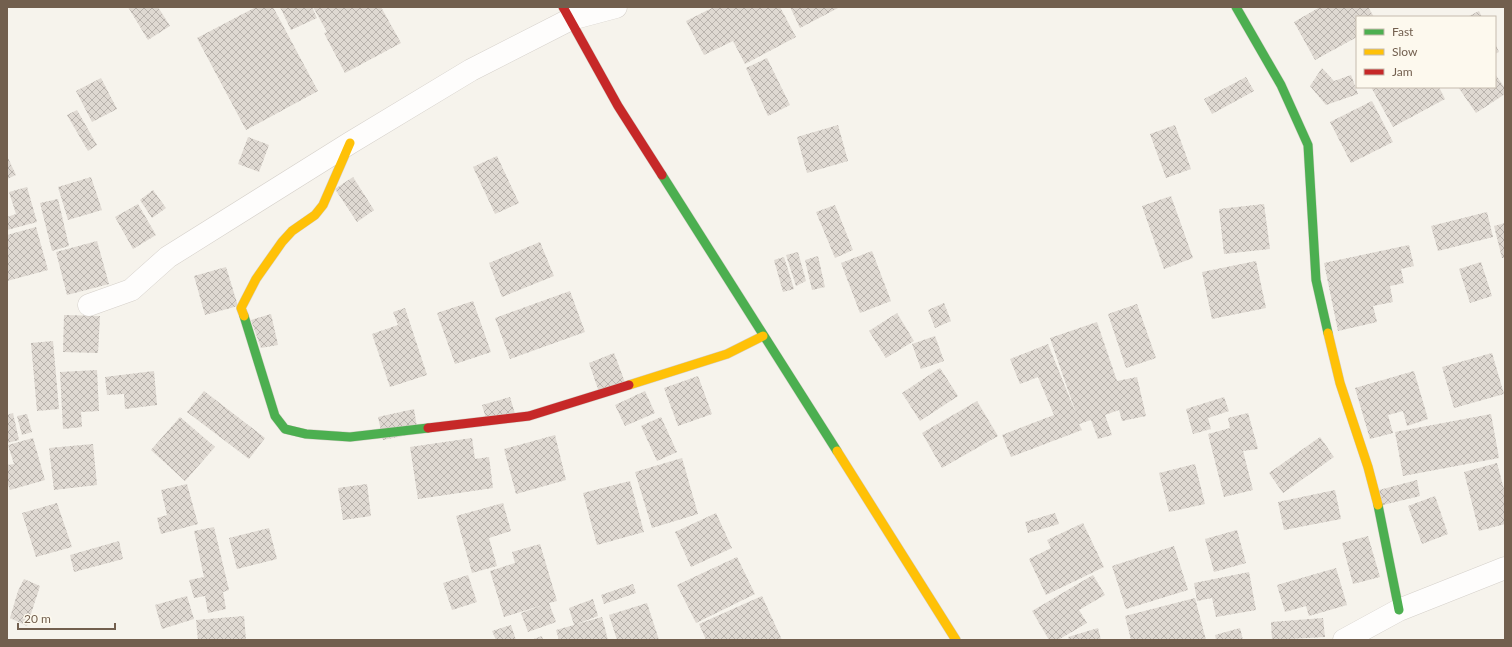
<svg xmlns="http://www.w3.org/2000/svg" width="1512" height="647" font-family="Lato,sans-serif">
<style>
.building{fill:url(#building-cross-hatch)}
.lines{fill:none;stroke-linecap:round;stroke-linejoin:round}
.street-casing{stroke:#d5d0ca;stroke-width:23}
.fast-casing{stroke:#d4cfc7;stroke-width:10}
.slow-casing{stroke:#d4cfc7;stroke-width:10}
.jam-casing{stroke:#d4cfc7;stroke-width:10}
.street{stroke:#fefdfc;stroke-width:22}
.fast{stroke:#4caf50;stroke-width:9}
.slow{stroke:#ffc107;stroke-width:9}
.jam{stroke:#c62828;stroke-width:9}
</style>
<defs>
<pattern id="building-cross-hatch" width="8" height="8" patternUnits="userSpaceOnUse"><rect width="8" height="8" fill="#dfd9d2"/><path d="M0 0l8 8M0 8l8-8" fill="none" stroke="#b9b3ad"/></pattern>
</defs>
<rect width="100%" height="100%" fill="#f6f3ec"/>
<path class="building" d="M 128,7 L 158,7 L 170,26 L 148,40 Z
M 256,7 L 273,7 L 318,91 L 246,130 L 197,38 Z
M 280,7 L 312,7 L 317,18 L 291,30 Z
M 313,7 L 381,7 L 401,43 L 345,73 L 324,33 L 327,32 Z
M 714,7 L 780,7 L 796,37 L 745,64 L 733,41 L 704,55 L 686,21 Z
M 790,7 L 840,7 L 800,28 Z
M 1320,7 L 1368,7 L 1374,17 L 1357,17 L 1357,37 L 1315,60 L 1294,22 Z
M 1479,11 L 1482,17 L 1467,17 Z
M 1495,43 L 1499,52 L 1495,54 Z
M 767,58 L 790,105 L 768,116 L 746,68 Z
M 1322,68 L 1334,81 L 1351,75 L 1358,94 L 1326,105 L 1310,86 Z
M 1495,74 L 1505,88 L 1505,94 L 1476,113 L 1458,87 L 1495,87 Z
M 1246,77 L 1254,91 L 1212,114 L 1204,99 Z
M 101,78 L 117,109 L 92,122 L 76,91 Z
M 1371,87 L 1439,87 L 1445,99 L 1393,127 Z
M 1372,101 L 1393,142 L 1351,163 L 1330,122 Z
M 77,110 L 97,145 L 88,151 L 67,115 Z
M 838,125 L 848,161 L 807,173 L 797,137 Z
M 1175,125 L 1191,169 L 1166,178 L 1150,134 Z
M 248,137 L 269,145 L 259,172 L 238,164 Z
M 7,156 L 16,175 L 7,179 Z
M 497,156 L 519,203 L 495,214 L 473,167 Z
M 91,177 L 102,210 L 68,220 L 58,187 Z
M 353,177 L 374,210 L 357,222 L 335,189 Z
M 27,187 L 37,222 L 7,230 L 7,217 L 16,214 L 9,192 Z
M 153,190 L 166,208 L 152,218 L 140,200 Z
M 1171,196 L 1193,258 L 1164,269 L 1142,206 Z
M 58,199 L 69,246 L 52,251 L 40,203 Z
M 138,204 L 156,235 L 133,249 L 115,217 Z
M 1264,204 L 1270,249 L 1224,254 L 1219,209 Z
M 835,205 L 853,250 L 835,258 L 816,212 Z
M 1487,212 L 1493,237 L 1438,251 L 1431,226 Z
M 1505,223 L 1505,258 L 1502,258 L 1494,226 Z
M 36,227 L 48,270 L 7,281 L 7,235 Z
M 97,241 L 109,284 L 67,295 L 56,252 Z
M 540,242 L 554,276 L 502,297 L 489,263 Z
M 1409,245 L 1414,266 L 1401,269 L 1404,283 L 1390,286 L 1393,302 L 1373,306 L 1377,322 L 1338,331 L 1324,263 Z
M 872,251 L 891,301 L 860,313 L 841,263 Z
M 798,252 L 806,281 L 796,286 L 786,255 Z
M 818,256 L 825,287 L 812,290 L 805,260 Z
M 784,257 L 794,289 L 783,292 L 774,260 Z
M 1256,261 L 1266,308 L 1212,319 L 1202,272 Z
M 1481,262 L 1492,296 L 1470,303 L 1459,269 Z
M 226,267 L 238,306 L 205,315 L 194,276 Z
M 570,291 L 585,332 L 510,359 L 495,318 Z
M 473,301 L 491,352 L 455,364 L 437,313 Z
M 944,303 L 951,321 L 935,328 L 928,310 Z
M 1137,304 L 1156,358 L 1126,368 L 1108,314 Z
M 405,308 L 427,375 L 390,387 L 372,334 L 398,325 L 393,312 Z
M 897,313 L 914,341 L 886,358 L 869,331 Z
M 271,314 L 278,345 L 261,348 L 251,320 Z
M 64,315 L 100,316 L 98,353 L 63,352 Z
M 1097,322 L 1117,381 L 1137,377 L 1146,416 L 1122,421 L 1119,410 L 1105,415 L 1112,435 L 1098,439 L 1091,420 L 1079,424 L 1082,430 L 1011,457 L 1002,435 L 1054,415 L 1038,377 L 1020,384 L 1010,359 L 1048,344 L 1077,416 L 1050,338 Z
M 935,336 L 944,361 L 921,369 L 912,344 Z
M 53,341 L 59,409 L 37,411 L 31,343 Z
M 614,353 L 626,385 L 600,395 L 589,363 Z
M 1492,353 L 1504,394 L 1454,408 L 1442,367 Z
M 940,368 L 958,396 L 920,421 L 902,393 Z
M 97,370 L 99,411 L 81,412 L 82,427 L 63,429 L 60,372 Z
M 154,371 L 157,405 L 125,409 L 124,394 L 107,395 L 105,377 Z
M 1414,371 L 1428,419 L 1407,426 L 1403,411 L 1388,415 L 1393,433 L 1370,439 L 1355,388 Z
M 698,376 L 712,414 L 678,426 L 664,388 Z
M 204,391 L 265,438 L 249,459 L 187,412 Z
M 645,391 L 655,413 L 625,426 L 615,405 Z
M 510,397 L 516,417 L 488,425 L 482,405 Z
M 1224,397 L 1229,411 L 1208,418 L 1211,429 L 1193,434 L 1186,409 Z
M 977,401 L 998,436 L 942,468 L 922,433 Z
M 414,409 L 418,433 L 383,440 L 378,417 Z
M 13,413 L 19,440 L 7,443 L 7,415 Z
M 1248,413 L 1258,449 L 1243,451 L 1253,490 L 1224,497 L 1208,434 L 1230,428 L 1228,418 Z
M 27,414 L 32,432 L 22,435 L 17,416 Z
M 1491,414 L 1499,458 L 1403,476 L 1395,432 Z
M 180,417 L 215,447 L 185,481 L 151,450 Z
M 661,417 L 677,452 L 657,461 L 641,426 Z
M 555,435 L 566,480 L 516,494 L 504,449 Z
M 1320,437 L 1334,457 L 1283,493 L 1269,473 Z
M 33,438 L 45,480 L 10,490 L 7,482 L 7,465 L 14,464 L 8,445 Z
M 472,438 L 475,459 L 489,457 L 493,488 L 418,499 L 410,447 Z
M 93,444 L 97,485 L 54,490 L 49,448 Z
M 682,458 L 698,514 L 652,528 L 635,472 Z
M 1497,463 L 1505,493 L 1505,524 L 1479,531 L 1464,472 Z
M 1195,464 L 1205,504 L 1169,512 L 1159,473 Z
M 1417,480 L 1420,496 L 1383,505 L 1379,490 Z
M 630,481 L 644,532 L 597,545 L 583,493 Z
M 187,484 L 198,524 L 161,534 L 157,518 L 167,515 L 161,490 Z
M 367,484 L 371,516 L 343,520 L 338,488 Z
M 1335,490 L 1341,519 L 1284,530 L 1278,502 Z
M 1435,496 L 1448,534 L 1422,544 L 1408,506 Z
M 57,503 L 72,547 L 36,557 L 22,513 Z
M 503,503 L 511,531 L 489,538 L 497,566 L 472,573 L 456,516 Z
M 716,513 L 732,548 L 691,567 L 675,532 Z
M 1055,513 L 1059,524 L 1028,533 L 1025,522 Z
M 1083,523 L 1104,567 L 1046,595 L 1029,559 L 1051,548 L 1047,540 Z
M 214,527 L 229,590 L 223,592 L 226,609 L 208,613 L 205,596 L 194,598 L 189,580 L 204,577 L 194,531 Z
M 269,528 L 277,559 L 237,569 L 229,538 Z
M 1237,530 L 1246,563 L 1214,572 L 1205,539 Z
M 1368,536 L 1380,577 L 1353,584 L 1342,543 Z
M 119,541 L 123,559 L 74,572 L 70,555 Z
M 540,544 L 557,601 L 549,603 L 556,622 L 528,632 L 521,613 L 543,605 L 504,617 L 490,571 L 515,563 L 512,552 Z
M 1174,546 L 1188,590 L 1126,609 L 1112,566 Z
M 737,557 L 755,594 L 696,623 L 677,585 Z
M 1336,568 L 1347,605 L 1309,616 L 1306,606 L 1285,612 L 1277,585 Z
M 1249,572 L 1256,610 L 1216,617 L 1212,598 L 1197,601 L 1194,583 Z
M 468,575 L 477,602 L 452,610 L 443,583 Z
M 1093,575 L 1105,595 L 1079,610 L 1087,623 L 1058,640 L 1049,640 L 1032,611 Z
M 24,579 L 40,586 L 27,626 L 10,618 L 18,591 Z
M 633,584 L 636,593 L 604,604 L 601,595 Z
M 187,596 L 194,619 L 162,629 L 155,605 Z
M 762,596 L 782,640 L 706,640 L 699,624 Z
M 1195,598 L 1206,640 L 1131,640 L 1125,616 Z
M 593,599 L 598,616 L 577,624 L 602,617 L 608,640 L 559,640 L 556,630 L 574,625 L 569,608 Z
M 647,603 L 659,640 L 617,640 L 609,615 Z
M 244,616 L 246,640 L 198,640 L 196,620 Z
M 1323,618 L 1325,637 L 1272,640 L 1271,622 Z
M 511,625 L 516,640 L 496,640 L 492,631 Z
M 1098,628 L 1101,640 L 1069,640 L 1068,637 Z
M 1240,628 L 1243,640 L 1216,640 L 1215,635 Z
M 542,636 L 543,640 L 531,640 Z"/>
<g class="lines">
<g class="street-casing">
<path id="street" d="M 89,305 L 131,290 L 168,257 L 350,143 L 471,70 L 571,19 L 616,7
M 1344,640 L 1399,610 L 1505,568"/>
</g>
<g class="fast-casing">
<path id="fast" d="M 1236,7 L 1281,85 L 1308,145 L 1316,280 L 1328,333
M 662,175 L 837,451
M 244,316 L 275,416 L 285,429 L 306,434 L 350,437 L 428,428
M 1378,505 L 1399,610"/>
</g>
<g class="slow-casing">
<path id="slow" d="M 244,316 L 241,308 L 256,279 L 282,242 L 292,231 L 315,215 L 323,205 L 350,143
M 1328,333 L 1340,383 L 1368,467 L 1378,505
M 629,385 L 727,354 L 763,336
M 837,451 L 956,640"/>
</g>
<g class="jam-casing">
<path id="jam" d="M 563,7 L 618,106 L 662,175
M 428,428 L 529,416 L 629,385"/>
</g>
<use href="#street" class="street"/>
<use href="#fast" class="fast"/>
<use href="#slow" class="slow"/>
<use href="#jam" class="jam"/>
</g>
<rect width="1512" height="647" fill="none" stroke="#725f4e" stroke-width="16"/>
<rect x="1356" y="16" width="140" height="72" fill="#fdf9ee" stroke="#c5bbae"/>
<rect x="1364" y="29" width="20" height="6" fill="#4caf50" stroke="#c5bbae"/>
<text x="1392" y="36" font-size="12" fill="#725f4e">Fast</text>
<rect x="1364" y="49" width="20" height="6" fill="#ffc107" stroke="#c5bbae"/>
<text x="1392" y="56" font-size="12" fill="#725f4e">Slow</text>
<rect x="1364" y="69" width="20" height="6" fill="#c62828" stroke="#c5bbae"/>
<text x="1392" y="76" font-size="12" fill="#725f4e">Jam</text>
<path d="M18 623v6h97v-6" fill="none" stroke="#725f4e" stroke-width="2"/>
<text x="24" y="623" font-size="12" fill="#725f4e" stroke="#fdf9ee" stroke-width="3" paint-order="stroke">20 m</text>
</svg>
